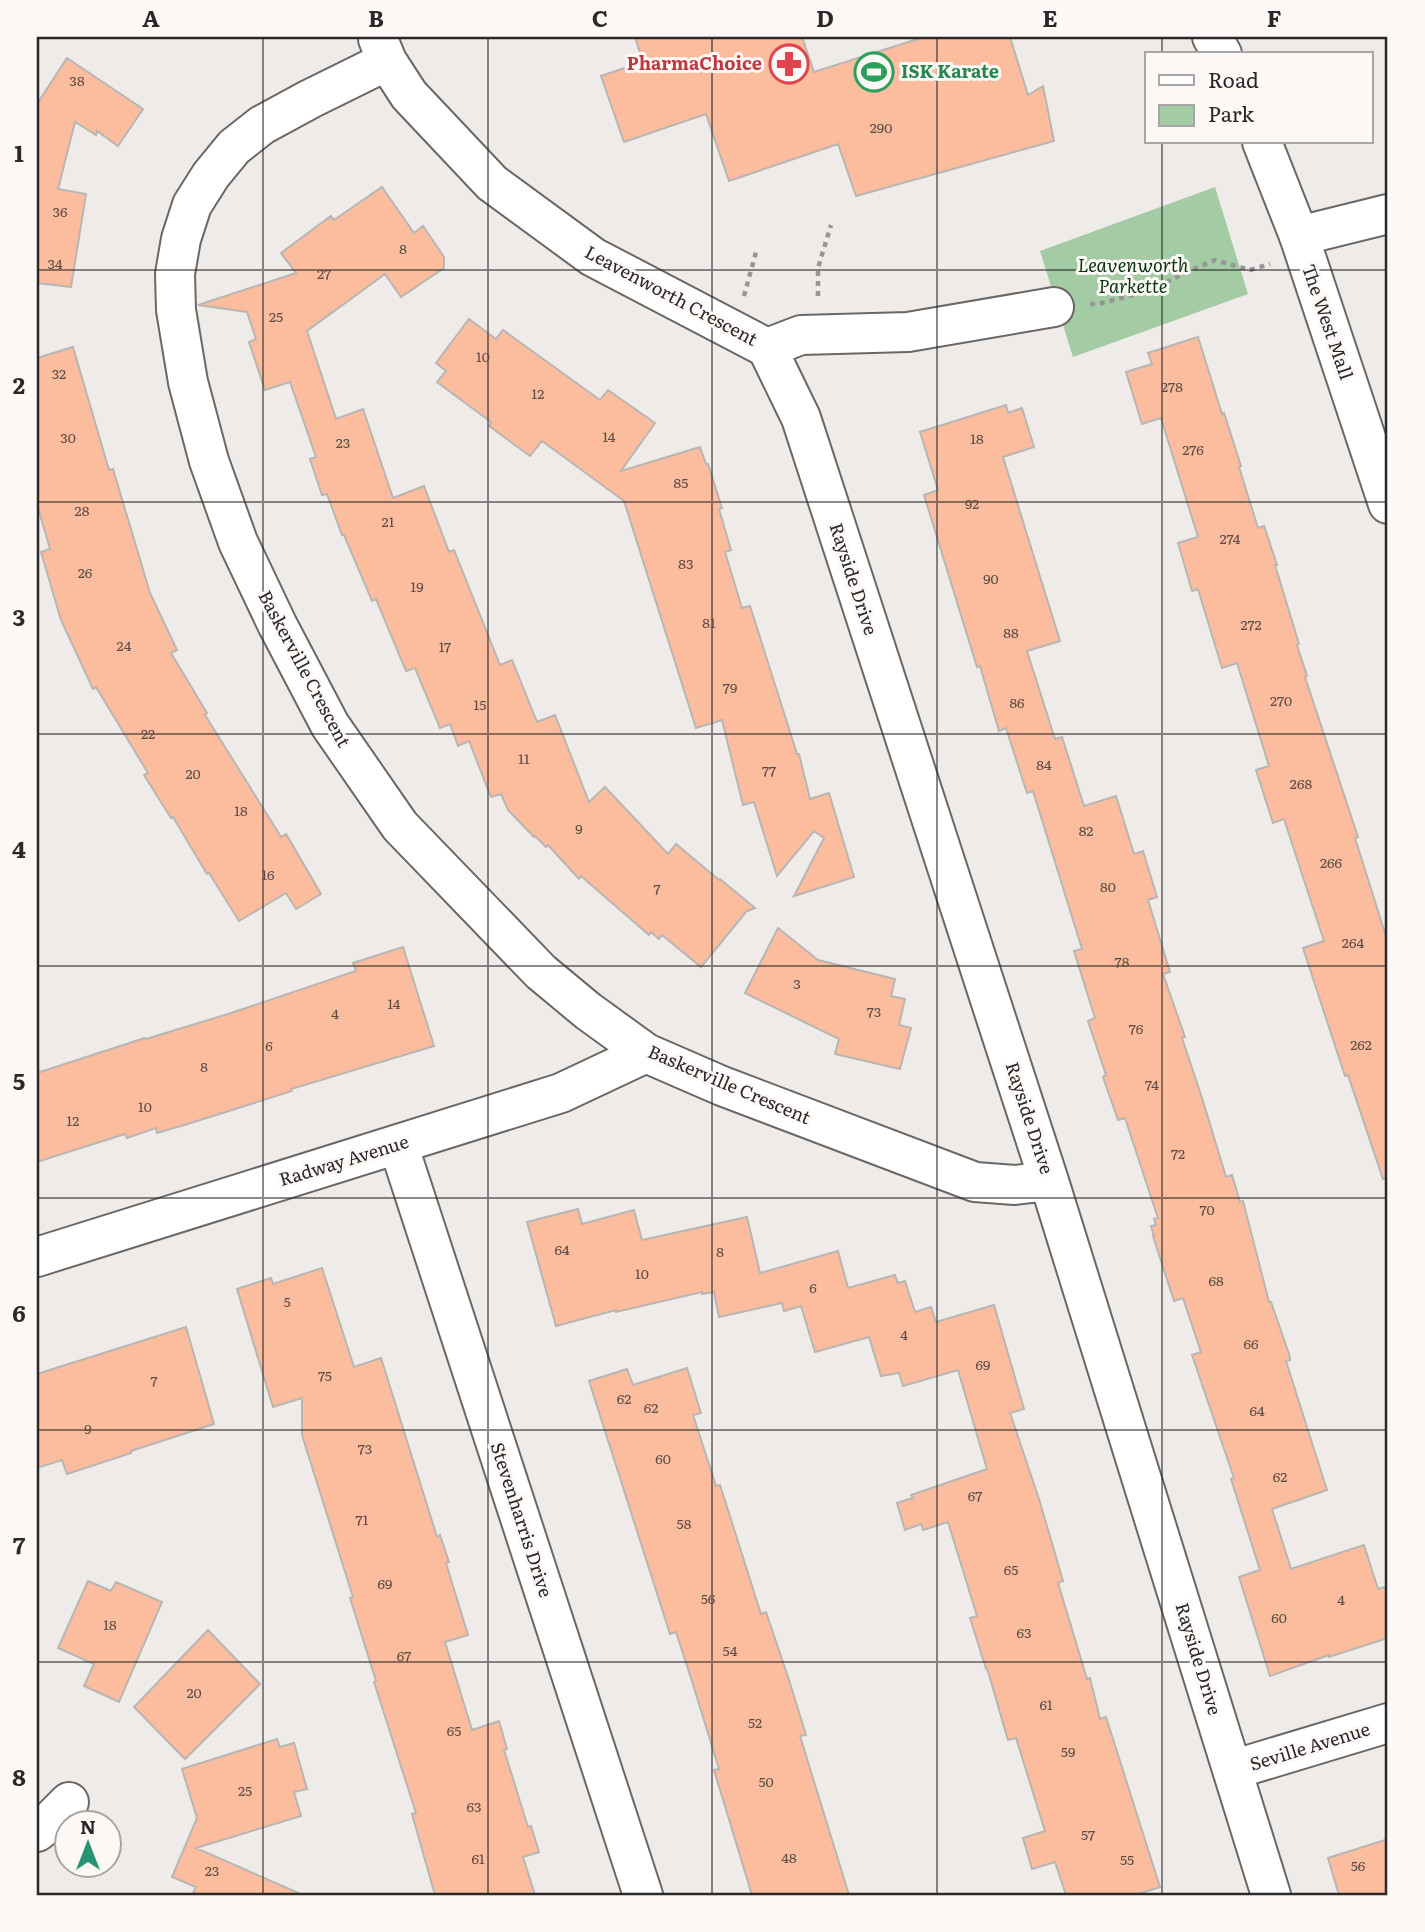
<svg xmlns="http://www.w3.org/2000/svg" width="1425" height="1932" font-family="Literata,serif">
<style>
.green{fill:#a3cba4}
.building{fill:#fcbd9e;stroke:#b9b5b3;stroke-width:2}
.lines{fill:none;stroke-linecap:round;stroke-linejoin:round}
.minor-casing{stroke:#6a6765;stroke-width:42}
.major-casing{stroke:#6a6765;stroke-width:42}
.path{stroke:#989594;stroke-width:4.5;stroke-dasharray:5 5;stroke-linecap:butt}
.minor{stroke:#fff;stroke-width:38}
.major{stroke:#fff;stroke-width:38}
.grid{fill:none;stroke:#2a2828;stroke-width:2;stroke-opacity:0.55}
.labels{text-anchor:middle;stroke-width:6;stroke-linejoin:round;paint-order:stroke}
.number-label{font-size:14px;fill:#5e4d46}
.health-label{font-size:18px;font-weight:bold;fill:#be3a42;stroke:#fcf8f6;text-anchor:end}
.leisure-label{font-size:18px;font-weight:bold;fill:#27864d;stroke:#fcf8f6;text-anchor:start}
.park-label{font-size:18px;font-style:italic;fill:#04330d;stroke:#fcf8f6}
.street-label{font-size:18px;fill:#2a2828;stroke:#fcf8f6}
.neatline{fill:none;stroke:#2a2828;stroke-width:2.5}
.grid-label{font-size:23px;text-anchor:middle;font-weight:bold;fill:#2a2828}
</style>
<rect width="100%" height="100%" fill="#efebe9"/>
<path class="green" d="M 1215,187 L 1248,294 L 1073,357 L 1040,251 Z"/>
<path class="building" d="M 635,37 L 802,37 L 814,72 L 924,37 L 1010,37 L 1028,95 L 1043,86 L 1054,141 L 856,196 L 838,144 L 729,181 L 706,114 L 624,142 L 601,76 L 643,62 Z
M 67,58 L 143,109 L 118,146 L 97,131 L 96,135 L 75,122 L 58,189 L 86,194 L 71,287 L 37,283 L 37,104 Z
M 382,187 L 414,233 L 423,226 L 444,257 L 444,268 L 401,297 L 385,274 L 307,331 L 336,419 L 363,409 L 393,498 L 424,486 L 449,552 L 454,550 L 500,665 L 512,660 L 537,722 L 555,715 L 589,802 L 605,787 L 668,854 L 676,844 L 719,880 L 720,879 L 755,908 L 745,912 L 746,912 L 701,967 L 662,935 L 659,939 L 651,932 L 649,935 L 581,876 L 579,879 L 548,845 L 546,847 L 535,836 L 534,837 L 508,810 L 501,794 L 491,797 L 469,741 L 458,746 L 450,724 L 440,728 L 415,668 L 406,671 L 376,599 L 372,601 L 344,535 L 342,535 L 327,494 L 322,495 L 310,459 L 316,457 L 290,382 L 265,390 L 249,342 L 256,339 L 247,312 L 198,305 L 296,273 L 281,253 L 331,216 L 334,220 Z
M 469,319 L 496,339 L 503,330 L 600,400 L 608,390 L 655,423 L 621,471 L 700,447 L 706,464 L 708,464 L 722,508 L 719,509 L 731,550 L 725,552 L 742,608 L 750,606 L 797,754 L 799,754 L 810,799 L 829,793 L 854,877 L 794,896 L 824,838 L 814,831 L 777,876 L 754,802 L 743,805 L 722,720 L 696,728 L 624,501 L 542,441 L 530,456 L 489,426 L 491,422 L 437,382 L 446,371 L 436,363 Z
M 1198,337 L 1222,414 L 1224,413 L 1241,466 L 1239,467 L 1258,528 L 1264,526 L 1277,565 L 1275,565 L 1299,644 L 1297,645 L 1307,676 L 1305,677 L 1358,837 L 1355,838 L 1388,943 L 1388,1178 L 1383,1179 L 1348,1075 L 1345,1076 L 1303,948 L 1324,941 L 1284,819 L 1273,823 L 1256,770 L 1269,766 L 1237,663 L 1222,668 L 1198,589 L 1192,591 L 1178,543 L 1198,537 L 1161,418 L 1142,424 L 1126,372 L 1152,364 L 1148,353 Z
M 73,347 L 109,470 L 113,469 L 150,593 L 177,650 L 171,653 L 207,713 L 205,715 L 281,837 L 286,834 L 321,894 L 296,909 L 286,893 L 239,921 L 209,873 L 207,874 L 173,817 L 171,818 L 144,775 L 148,773 L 96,687 L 93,689 L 61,620 L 41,552 L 50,549 L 37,504 L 37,358 Z
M 1006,405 L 1008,413 L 1022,408 L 1034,447 L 1003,457 L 1060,641 L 1027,651 L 1055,739 L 1062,737 L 1084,806 L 1116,796 L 1134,854 L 1143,851 L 1157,897 L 1148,900 L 1170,972 L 1163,974 L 1185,1037 L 1182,1038 L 1203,1101 L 1226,1177 L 1232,1175 L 1240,1202 L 1243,1201 L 1269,1302 L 1271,1302 L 1290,1357 L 1290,1360 L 1286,1361 L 1327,1490 L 1272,1509 L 1291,1569 L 1364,1545 L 1378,1589 L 1388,1586 L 1388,1638 L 1329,1657 L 1329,1655 L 1270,1676 L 1239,1577 L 1260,1570 L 1231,1479 L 1234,1478 L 1192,1355 L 1201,1352 L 1183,1298 L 1174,1301 L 1153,1236 L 1154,1236 L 1151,1226 L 1156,1225 L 1154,1219 L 1158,1218 L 1125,1118 L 1118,1120 L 1103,1077 L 1106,1075 L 1088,1021 L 1095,1018 L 1074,951 L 1082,949 L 1033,791 L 1027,793 L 1006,728 L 999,731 L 980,666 L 977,667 L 924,495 L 938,490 L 920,432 Z
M 778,928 L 818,960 L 895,979 L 891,996 L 905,999 L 899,1025 L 911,1028 L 900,1069 L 835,1054 L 839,1039 L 745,993 Z
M 403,947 L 434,1046 L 291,1089 L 292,1091 L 191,1123 L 157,1133 L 156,1128 L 127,1138 L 125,1134 L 37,1162 L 37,1073 L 145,1038 L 146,1039 L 228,1014 L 356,971 L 353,963 Z
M 578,1209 L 582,1224 L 634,1210 L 642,1240 L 747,1217 L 760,1273 L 838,1251 L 848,1288 L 895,1275 L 898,1283 L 905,1281 L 915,1312 L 931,1307 L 936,1322 L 994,1305 L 1024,1409 L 1010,1413 L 1039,1499 L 1063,1581 L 1058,1583 L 1087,1679 L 1090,1678 L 1100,1719 L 1106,1717 L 1160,1887 L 1135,1895 L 1066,1895 L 1055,1862 L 1032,1869 L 1023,1838 L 1045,1831 L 1016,1738 L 1008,1740 L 987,1668 L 986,1669 L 970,1618 L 977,1616 L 948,1522 L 923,1530 L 921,1524 L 905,1530 L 897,1503 L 913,1498 L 911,1495 L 987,1469 L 958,1370 L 903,1386 L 899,1373 L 881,1376 L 869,1337 L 815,1352 L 801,1306 L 784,1311 L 782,1303 L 719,1317 L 714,1292 L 702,1294 L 702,1292 L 616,1312 L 616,1310 L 556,1326 L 527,1222 Z
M 322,1268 L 354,1367 L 381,1358 L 437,1537 L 440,1535 L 449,1562 L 446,1563 L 468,1635 L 445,1642 L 472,1730 L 499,1721 L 507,1749 L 504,1750 L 528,1827 L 531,1826 L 539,1852 L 523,1857 L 535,1895 L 435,1895 L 412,1814 L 416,1813 L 374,1682 L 376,1681 L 350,1598 L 353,1597 L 302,1435 L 302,1398 L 273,1407 L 237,1289 L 271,1278 L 273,1284 Z
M 186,1327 L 214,1424 L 131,1451 L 131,1453 L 67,1474 L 62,1460 L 37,1468 L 37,1374 Z
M 687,1368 L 701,1413 L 693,1415 L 716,1486 L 720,1485 L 761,1614 L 766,1612 L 790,1683 L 806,1735 L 800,1736 L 849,1895 L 752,1895 L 714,1770 L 719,1769 L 691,1678 L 676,1632 L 670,1634 L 589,1381 L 627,1369 L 633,1385 Z
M 88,1581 L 111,1591 L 116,1582 L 162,1602 L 119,1702 L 84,1686 L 94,1664 L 58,1648 Z
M 208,1630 L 260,1684 L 185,1759 L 134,1707 Z
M 277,1739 L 280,1747 L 294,1743 L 307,1789 L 294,1792 L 301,1816 L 196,1848 L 303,1895 L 192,1895 L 196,1887 L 172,1877 L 197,1818 L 182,1769 Z
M 1388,1839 L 1388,1895 L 1339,1895 L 1328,1858 Z"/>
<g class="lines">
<g class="minor-casing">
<path id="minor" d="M 378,39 L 387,61 L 409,95 L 492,183 L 593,257 L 767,348 L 801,335 L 908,332 L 1054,307
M 387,61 L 310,99 L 262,125 L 234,147 L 211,175 L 192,205 L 181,239 L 175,274 L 176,310 L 188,382 L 209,461 L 238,542 L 277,624 L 330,725 L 400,826 L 541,972 L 588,1011 L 646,1053 L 722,1086 L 975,1182 L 1015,1185 L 1049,1181
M 1299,236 L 1388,214
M 767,348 L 801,418 L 1049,1181 L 1271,1895
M 398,1144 L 643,1895
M 37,1257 L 561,1093 L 646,1053
M 1232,1770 L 1388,1723
M 37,1832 L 46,1825 L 69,1802"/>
</g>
<g class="major-casing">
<path id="major" d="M 1212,37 L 1222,54
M 1262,142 L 1299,236 L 1388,504"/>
</g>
<path class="path" d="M 744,296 L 756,252
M 818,296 L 818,268 L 831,225
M 1090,304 L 1098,304 L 1152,290 L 1182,274 L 1215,260 L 1250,270 L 1270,264"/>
<use href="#minor" class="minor"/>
<use href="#major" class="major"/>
</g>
<path class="grid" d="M 263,37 L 263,1895M 488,37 L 488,1895M 712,37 L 712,1895M 937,37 L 937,1895M 1162,37 L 1162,54M 1162,142 L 1162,1895M 37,270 L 1388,270M 37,502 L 1388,502M 37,734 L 1388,734M 37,966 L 1388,966M 37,1198 L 1388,1198M 37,1430 L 1388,1430M 37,1662 L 1388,1662"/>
<defs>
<g id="pharmacy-ring" transform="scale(2.0125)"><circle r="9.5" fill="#fcf8f6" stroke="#e0444e" stroke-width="1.5"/><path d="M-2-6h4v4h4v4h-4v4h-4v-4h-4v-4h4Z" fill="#e0444e"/></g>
<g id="stadium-ring" transform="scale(2.0125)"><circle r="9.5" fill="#fcf8f6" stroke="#2e9e5b" stroke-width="1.5"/><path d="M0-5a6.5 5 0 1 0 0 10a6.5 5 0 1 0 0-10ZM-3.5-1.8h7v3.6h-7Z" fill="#2e9e5b"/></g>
</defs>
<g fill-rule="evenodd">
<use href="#pharmacy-ring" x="789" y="64"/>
<use href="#stadium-ring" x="874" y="72"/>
</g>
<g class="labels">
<g class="number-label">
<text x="77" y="86">38</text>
<text x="881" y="133">290</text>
<text x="60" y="217">36</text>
<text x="403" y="254">8</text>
<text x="55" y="269">34</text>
<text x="324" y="279">27</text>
<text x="276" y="322">25</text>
<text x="483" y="362">10</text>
<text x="59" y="379">32</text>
<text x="1172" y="392">278</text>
<text x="538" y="399">12</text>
<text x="609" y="442">14</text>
<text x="68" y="443">30</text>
<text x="977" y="444">18</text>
<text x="343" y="448">23</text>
<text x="1193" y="455">276</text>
<text x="681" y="488">85</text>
<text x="972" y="509">92</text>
<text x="82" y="516">28</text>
<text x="388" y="527">21</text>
<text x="1230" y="544">274</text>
<text x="686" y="569">83</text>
<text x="85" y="578">26</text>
<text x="991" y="584">90</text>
<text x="417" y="592">19</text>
<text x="709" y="628">81</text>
<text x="1251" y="630">272</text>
<text x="1011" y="638">88</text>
<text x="124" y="651">24</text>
<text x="445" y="652">17</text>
<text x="730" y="693">79</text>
<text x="1281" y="706">270</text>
<text x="1017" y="708">86</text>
<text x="480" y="710">15</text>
<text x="148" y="739">22</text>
<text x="524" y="764">11</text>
<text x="1044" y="770">84</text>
<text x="769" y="776">77</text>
<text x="193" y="779">20</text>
<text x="1301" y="789">268</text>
<text x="241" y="816">18</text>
<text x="579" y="834">9</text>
<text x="1086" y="836">82</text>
<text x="1331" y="868">266</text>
<text x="268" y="880">16</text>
<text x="1108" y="892">80</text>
<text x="657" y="894">7</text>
<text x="1353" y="948">264</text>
<text x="1122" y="967">78</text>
<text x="797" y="989">3</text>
<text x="394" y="1009">14</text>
<text x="874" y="1017">73</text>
<text x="335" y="1019">4</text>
<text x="1136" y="1034">76</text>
<text x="1361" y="1050">262</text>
<text x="269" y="1051">6</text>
<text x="204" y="1072">8</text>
<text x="1152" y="1090">74</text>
<text x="145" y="1112">10</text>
<text x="73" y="1126">12</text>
<text x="1178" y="1159">72</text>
<text x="1207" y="1215">70</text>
<text x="562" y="1255">64</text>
<text x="720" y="1257">8</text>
<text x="642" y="1279">10</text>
<text x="1216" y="1286">68</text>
<text x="813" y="1293">6</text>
<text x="287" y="1307">5</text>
<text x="904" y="1340">4</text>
<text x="1251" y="1349">66</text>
<text x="983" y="1370">69</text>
<text x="325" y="1381">75</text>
<text x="154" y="1386">7</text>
<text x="624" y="1404">62</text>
<text x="651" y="1413">62</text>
<text x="1257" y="1416">64</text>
<text x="88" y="1434">9</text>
<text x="365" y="1454">73</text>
<text x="663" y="1464">60</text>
<text x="1280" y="1482">62</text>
<text x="975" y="1501">67</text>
<text x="362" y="1525">71</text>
<text x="684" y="1529">58</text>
<text x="1011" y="1575">65</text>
<text x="385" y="1589">69</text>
<text x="708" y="1604">56</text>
<text x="1341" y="1605">4</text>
<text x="1279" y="1623">60</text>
<text x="110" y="1630">18</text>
<text x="1024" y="1638">63</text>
<text x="730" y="1656">54</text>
<text x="404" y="1661">67</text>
<text x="194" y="1698">20</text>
<text x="1046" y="1710">61</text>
<text x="755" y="1728">52</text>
<text x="454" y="1736">65</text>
<text x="1068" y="1757">59</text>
<text x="766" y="1787">50</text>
<text x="245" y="1796">25</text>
<text x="474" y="1812">63</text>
<text x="1088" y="1840">57</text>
<text x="789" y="1863">48</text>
<text x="478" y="1864">61</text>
<text x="1127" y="1865">55</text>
<text x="1358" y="1871">56</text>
<text x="212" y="1876">23</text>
</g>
<g class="health-label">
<text x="762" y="70">PharmaChoice</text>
</g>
<g class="leisure-label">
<text x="901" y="78">ISK Karate</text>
</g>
<g class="park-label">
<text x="1133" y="272">Leavenworth<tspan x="1133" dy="21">Parkette</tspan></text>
</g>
<g class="street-label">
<text transform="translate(671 296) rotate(28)" y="6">Leavenworth Crescent</text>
<text transform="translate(1327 322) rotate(71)" y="6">The West Mall</text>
<text transform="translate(853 579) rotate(72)" y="6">Rayside Drive</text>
<text transform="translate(304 669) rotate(62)" y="6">Baskerville Crescent</text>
<text transform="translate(729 1085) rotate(23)" y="6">Baskerville Crescent</text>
<text transform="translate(1029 1118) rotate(72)" y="6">Rayside Drive</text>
<text transform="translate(344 1161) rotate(-17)" y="6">Radway Avenue</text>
<text transform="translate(521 1520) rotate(72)" y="6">Stevenharris Drive</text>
<text transform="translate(1198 1659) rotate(73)" y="6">Rayside Drive</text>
<text transform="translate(1310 1747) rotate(-17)" y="6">Seville Avenue</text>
</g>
</g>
<rect width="1425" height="1932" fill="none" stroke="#fcf8f6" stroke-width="77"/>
<rect x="1145" y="52" width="228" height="91" fill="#fcf8f6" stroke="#a8a5a4" stroke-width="2"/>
<rect x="1159" y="75" width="35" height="10" fill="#ffffff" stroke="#a8a5a4" stroke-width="2"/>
<text x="1208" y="88" font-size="21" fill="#2a2828">Road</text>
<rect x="1159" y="105" width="35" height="21" fill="#a3cba4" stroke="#a8a5a4" stroke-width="2"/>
<text x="1208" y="122" font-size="21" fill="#2a2828">Park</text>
<g transform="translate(88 1844)"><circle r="33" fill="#fcf8f6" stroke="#a8a5a4" stroke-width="2"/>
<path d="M0-5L12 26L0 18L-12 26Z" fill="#289473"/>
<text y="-10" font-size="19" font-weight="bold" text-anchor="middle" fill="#2a2828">N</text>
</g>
<rect x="38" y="38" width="1348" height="1856" class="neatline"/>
<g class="grid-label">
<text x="151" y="27">A</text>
<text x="376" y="27">B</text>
<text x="600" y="27">C</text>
<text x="825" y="27">D</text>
<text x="1050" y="27">E</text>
<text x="1274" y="27">F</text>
<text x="19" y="162">1</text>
<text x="19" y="394">2</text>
<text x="19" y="626">3</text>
<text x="19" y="858">4</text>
<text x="19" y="1090">5</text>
<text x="19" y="1322">6</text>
<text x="19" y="1554">7</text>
<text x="19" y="1786">8</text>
</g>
</svg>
